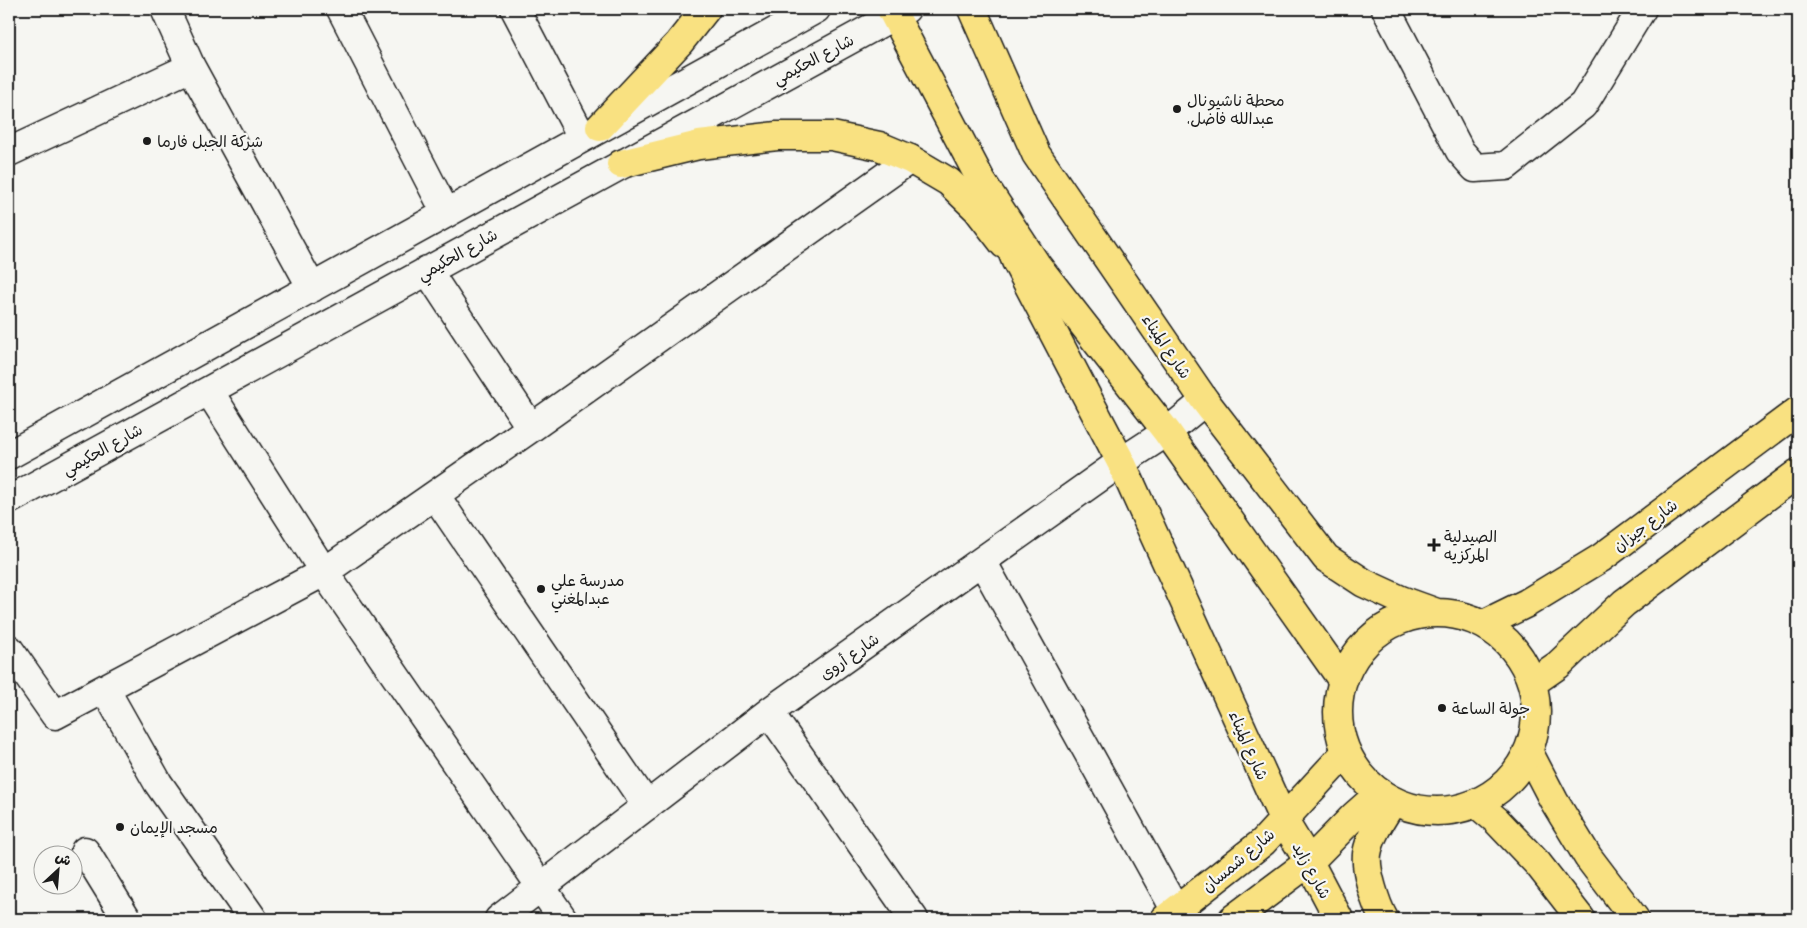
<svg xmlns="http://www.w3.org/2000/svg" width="1807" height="928" font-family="'Indie Flower','Playpen Sans Arabic',sans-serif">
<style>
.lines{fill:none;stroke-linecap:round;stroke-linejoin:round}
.minor-casing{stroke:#1c1c1c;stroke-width:31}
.major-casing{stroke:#1c1c1c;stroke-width:31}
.highway-casing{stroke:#1c1c1c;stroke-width:31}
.minor{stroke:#f6f6f2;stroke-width:28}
.major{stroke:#f9e181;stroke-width:28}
.highway{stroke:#f9e181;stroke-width:28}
.poi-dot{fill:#1c1c1c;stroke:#f6f6f2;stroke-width:2}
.labels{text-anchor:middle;stroke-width:4.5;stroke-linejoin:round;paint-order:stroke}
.street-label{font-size:16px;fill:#1c1c1c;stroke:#f6f6f2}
.poi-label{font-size:16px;fill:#1c1c1c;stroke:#f6f6f2;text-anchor:start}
</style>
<rect width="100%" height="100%" fill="#f6f6f2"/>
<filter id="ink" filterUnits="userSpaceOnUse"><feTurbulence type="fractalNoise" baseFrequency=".02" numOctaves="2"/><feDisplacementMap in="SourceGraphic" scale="10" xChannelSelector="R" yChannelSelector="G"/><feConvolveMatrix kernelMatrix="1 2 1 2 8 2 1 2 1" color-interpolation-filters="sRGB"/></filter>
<g filter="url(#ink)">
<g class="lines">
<g class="minor-casing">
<path id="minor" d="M 165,9 L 191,67
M 341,9 L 446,213
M 515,9 L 582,137
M 1386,9 L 1460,151 L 1475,168 L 1506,166 L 1583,105 L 1642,9
M 9,152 L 191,67 L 312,288
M 427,270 L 531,428 L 910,159
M 209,391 L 324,572 L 563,919
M 9,455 L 816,9
M 435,495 L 647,806
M 9,500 L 906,9
M 982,561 L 1176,911
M 9,649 L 55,715 L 324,572 L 531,428
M 105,689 L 158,783 L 253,919
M 769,712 L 914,919
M 85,851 L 127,919
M 499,919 L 769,712 L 1121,462 L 1167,432 L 1205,401"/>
</g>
<g class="major-casing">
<path id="major" d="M 621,164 L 699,145 L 777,136 L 832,136 L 879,146 L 910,159 L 949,182 L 977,209 L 1004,244
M 1000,222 L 1016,261 L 1121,462 L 1284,821 L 1309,862 L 1339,919
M 1529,753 L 1554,801 L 1588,857 L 1635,919
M 1477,804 L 1496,820 L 1538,864 L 1581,919
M 1165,919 L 1263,842 L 1346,752
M 1233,919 L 1309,862 L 1354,816 L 1380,793
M 1384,919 C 1376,905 1365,871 1367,854 C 1370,835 1383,817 1393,801"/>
</g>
<g class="highway-casing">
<path id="highway" d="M 891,9 L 982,182 L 1036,264 L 1167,432 L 1343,681
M 972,9 L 1036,154 L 1205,401 L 1326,558 L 1364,583 L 1401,600 L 1437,613
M 600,127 L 679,43 L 706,9
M1338 712a99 99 0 1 1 198 0a99 99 0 1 1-198 0Z
M 1484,624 L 1527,603 L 1601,558 L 1798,411
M 1532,683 L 1558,665 L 1624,603 L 1798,473"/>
</g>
<use href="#minor" class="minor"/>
<use href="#major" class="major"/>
<use href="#highway" class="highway"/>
</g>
</g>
<g class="poi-dot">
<circle cx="1177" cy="109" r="5"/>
<circle cx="147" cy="141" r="5"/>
<path d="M1431.5 537.5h5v5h5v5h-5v5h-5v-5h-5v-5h5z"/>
<circle cx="541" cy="589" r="5"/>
<circle cx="1442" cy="708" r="5"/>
<circle cx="120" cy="827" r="5"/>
</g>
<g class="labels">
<g class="street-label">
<text transform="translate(813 59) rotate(-28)" y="6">شارع الحكيمي</text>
<text transform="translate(457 254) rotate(-29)" y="6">شارع الحكيمي</text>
<text transform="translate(1167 346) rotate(56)" y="6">شارع الميناء</text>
<text transform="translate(102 449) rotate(-29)" y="6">شارع الحكيمي</text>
<text transform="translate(1645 525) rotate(-37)" y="6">شارع جيزان</text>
<text transform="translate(849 656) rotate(-35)" y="6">شارع أروى</text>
<text transform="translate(1249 745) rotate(66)" y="6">شارع الميناء</text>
<text transform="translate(1238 860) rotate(-40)" y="6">شارع شمسان</text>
<text transform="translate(1312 870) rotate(61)" y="6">شارع زايد</text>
</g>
<g class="poi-label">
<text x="1187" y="106">محطة ناشيونال<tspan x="1187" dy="18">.عبدالله فاضل</tspan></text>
<text x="157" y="147">شركة الجبل فارما</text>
<text x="1444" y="542">الصيدلية<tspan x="1444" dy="18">المركزيه</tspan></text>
<text x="551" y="586">مدرسة علي<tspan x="551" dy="18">عبدالمغني</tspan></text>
<text x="1452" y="714">جولة الساعة</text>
<text x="130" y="833">مسجد الإيمان</text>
</g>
</g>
<rect width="1807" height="928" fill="none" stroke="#f6f6f2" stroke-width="30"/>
<rect x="15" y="15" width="1777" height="898" fill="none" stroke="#1c1c1c" stroke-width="2" filter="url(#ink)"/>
<g transform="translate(58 870) rotate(26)"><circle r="24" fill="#f6f6f2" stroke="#9f9f9c"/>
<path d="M0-4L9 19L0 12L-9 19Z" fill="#1c1c1c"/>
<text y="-8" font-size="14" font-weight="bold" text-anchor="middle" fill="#1c1c1c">ش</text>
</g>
</svg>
